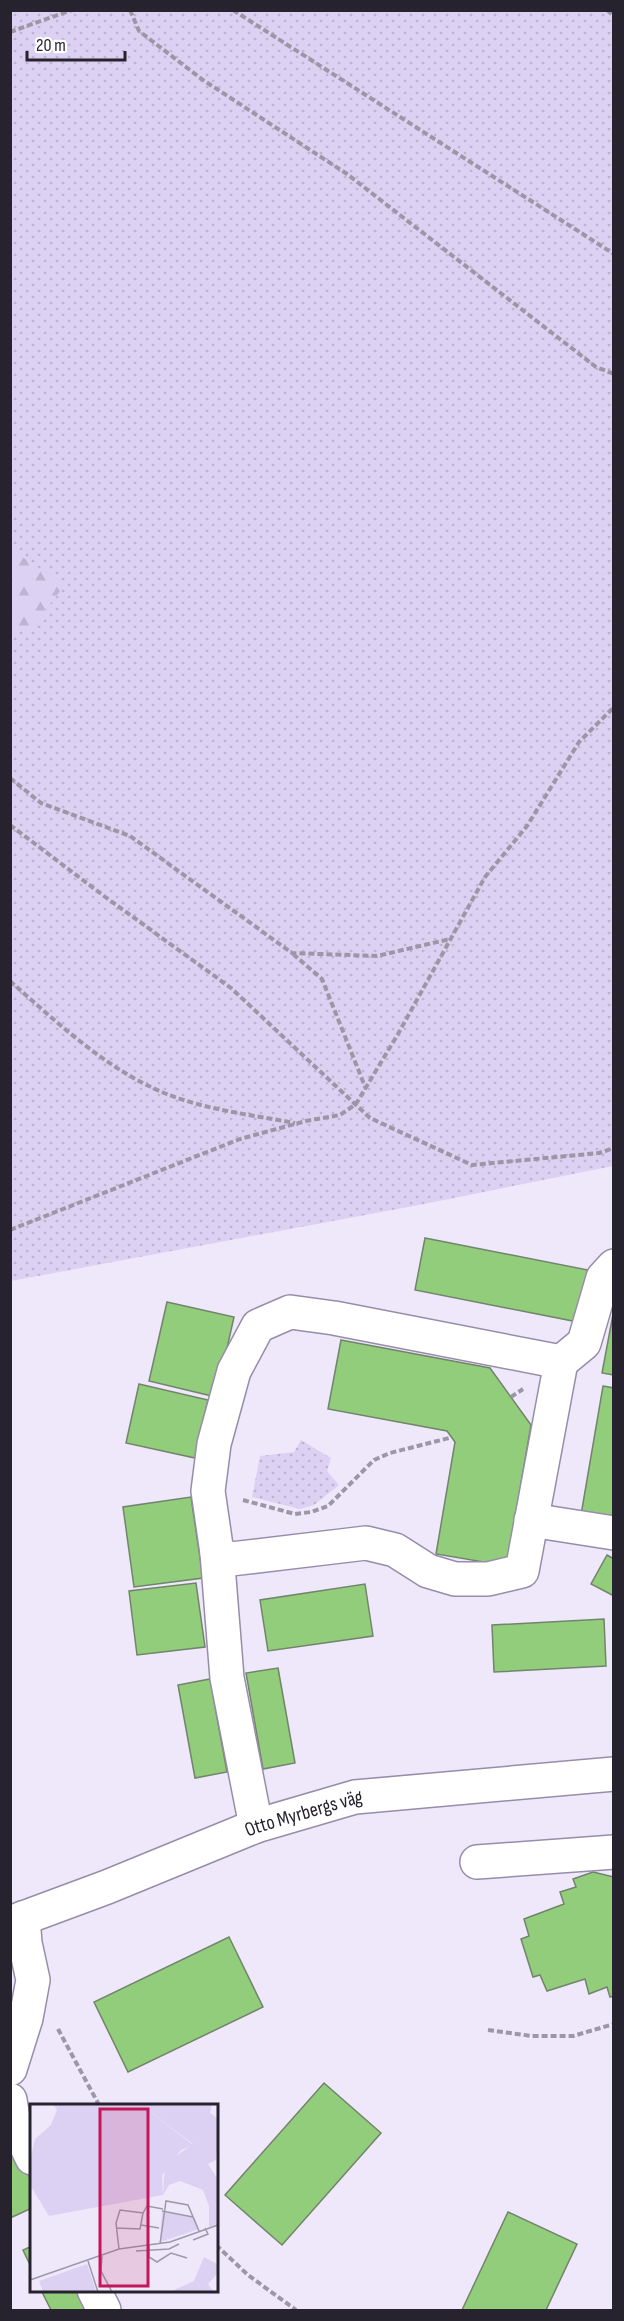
<svg xmlns="http://www.w3.org/2000/svg" width="624" height="2321" font-family="'Sofia Sans Condensed',sans-serif">
<style>
.green{fill:url(#green-dots)}
.forest{fill:url(#forest-firs)}
.building{fill:#92cd7b;stroke:#72846b;stroke-width:1.5}
.lines{fill:none;stroke-linecap:round;stroke-linejoin:round}
.minor-casing{stroke:#978da9;stroke-width:36}
.path{stroke:#9c96a6;stroke-width:4;stroke-dasharray:6 3;stroke-linecap:butt}
.minor{stroke:#fff;stroke-width:33}
.labels{text-anchor:middle;stroke-width:4.5;stroke-linejoin:round;paint-order:stroke}
.street-label{font-size:20px;fill:#27232e;stroke:#fff}
.inset-road{fill:none;stroke:#9e99a8;stroke-width:1.5}
.view{fill:#c2185b;fill-opacity:0.15;stroke:#c2185b;stroke-width:3}
.inset-edge{fill:none;stroke:#27232e;stroke-width:3}
</style>
<defs>
<pattern id="green-dots" width="8" height="8" patternUnits="userSpaceOnUse" patternTransform="scale(1.5)"><rect width="8" height="8" fill="#ddd1f3"/><path d="M2 2h.1M6 6h.1" fill="none" stroke="#beb3d1" stroke-width="1.8" stroke-linecap="round"/></pattern>
<pattern id="forest-firs" width="22" height="20" patternUnits="userSpaceOnUse" patternTransform="scale(1.5)"><rect width="22" height="20" fill="#ddd1f3"/><path d="M5 1l3.5 6h-7zM16 11l3.5 6h-7z" fill="#beb3d1"/></pattern>
</defs>
<rect width="100%" height="100%" fill="#eee8fa"/>
<path class="green" d="M 11,11 L 607,11 L 614,16 L 613,1166 L 424,1204 L 11,1281 Z
M 301,1440 L 331,1458 L 327,1471 L 339,1485 L 314,1505 L 300,1509 L 252,1497 L 260,1456 L 294,1452 Z"/>
<path class="forest" d="M 10,549 L 65,585 L 29,630 L 11,632 Z"/>
<path class="building" d="M 425,1238 L 588,1270 L 578,1322 L 415,1290 Z
M 167,1302 L 234,1317 L 216,1397 L 149,1381 Z
M 614,1309 L 614,1375 L 602,1373 Z
M 341,1340 L 490,1368 L 531,1425 L 507,1566 L 436,1554 L 455,1442 L 447,1431 L 328,1409 Z
M 139,1384 L 208,1400 L 195,1458 L 126,1443 Z
M 603,1386 L 614,1388 L 614,1521 L 581,1515 Z
M 191,1497 L 203,1578 L 134,1587 L 123,1507 Z
M 607,1555 L 614,1559 L 614,1596 L 591,1584 Z
M 196,1583 L 205,1647 L 137,1655 L 129,1591 Z
M 365,1584 L 373,1636 L 268,1651 L 260,1600 Z
M 604,1619 L 606,1666 L 494,1672 L 492,1625 Z
M 278,1668 L 295,1763 L 263,1769 L 246,1673 Z
M 210,1679 L 227,1772 L 195,1778 L 178,1685 Z
M 593,1872 L 614,1877 L 614,1996 L 610,1997 L 607,1987 L 589,1994 L 585,1979 L 547,1991 L 540,1975 L 533,1977 L 521,1939 L 529,1936 L 524,1919 L 564,1904 L 560,1892 L 576,1887 L 573,1879 Z
M 229,1937 L 263,2007 L 128,2072 L 94,2002 Z
M 324,2083 L 381,2133 L 282,2245 L 225,2195 Z
M 10,2138 L 32,2182 L 32,2208 L 10,2218 Z
M 508,2212 L 577,2244 L 546,2310 L 462,2310 Z
M 32,2246 L 32,2269 L 23,2250 Z
M 41,2290 L 80,2290 L 87,2310 L 51,2310 Z"/>
<g class="lines">
<g class="minor-casing">
<g id="minor">
<path d="M 531,1520 L 614,1533"/>
<path d="M 217,1553 L 231,1559 L 366,1543 L 395,1550 L 428,1571 L 455,1579 L 488,1579 L 522,1571 L 561,1362"/>
<path d="M 256,1826 L 227,1678 L 217,1553 L 208,1491 L 214,1444 L 234,1371 L 258,1326 L 290,1312 L 334,1318 L 561,1362 L 584,1343 L 603,1278 L 614,1266"/>
<path d="M 477,1862 L 614,1852"/>
<path id="s1" d="M 10,1923 L 107,1887 L 256,1826 L 355,1797 L 614,1774"/>
<path d="M 10,2069 L 26,2018 L 33,1980 L 25,1943 L 23,1918"/>
<path d="M 10,2100 L 13,2118 L 32,2158"/>
<path d="M 94,2290 L 104,2310"/>
</g>
</g>
<path class="path" d="M 130,10 L 139,31 L 203,80 L 347,174 L 596,367 L 614,374
M 233,10 L 614,254
M 607,10 L 614,16
M 10,32 L 72,10
M 10,778 L 41,803 L 130,836 L 292,953 L 377,956 L 450,939
M 10,825 L 104,896 L 231,988 L 370,1118 L 472,1165 L 599,1153 L 614,1148
M 293,954 L 322,979 L 366,1089
M 10,981 C 53,1019 101,1064 153,1088 C 197,1109 247,1114 295,1123
M 10,1230 L 240,1139 L 306,1121 L 340,1115 L 356,1104 L 398,1034 L 485,877 L 527,826 L 579,742 L 614,707
M 511,1397 L 523,1389
M 243,1500 L 295,1514 L 311,1512 L 328,1506 L 374,1460 L 390,1453 L 449,1438
M 58,2029 L 99,2105
M 488,2030 L 532,2036 L 573,2036 L 614,2024
M 216,2245 L 248,2275 L 296,2310"/>
<use href="#minor" class="minor"/>
</g>
<g class="labels">
<g class="street-label">
<text dy="7" stroke="none"><textPath href="#s1" startOffset="314">Otto Myrbergs väg</textPath></text>
</g>
</g>
<g transform="translate(30 2104)">
<rect width="188" height="188" fill="#eee8fa"/>
<path d="M 23,0 L 110,0 L 163,41 L 151,46 L 132,71 L 133,91 L 19,112 L 0,81 L 0,57 L 5,35 L 21,21 L 27,6 ZM 132,107 L 164,113 L 169,125 L 130,138 ZM 174,153 L 187,160 L 187,170 L 178,180 L 183,187 L 142,187 L 164,177 ZM 57,160 L 66,187 L 13,187 L 9,177 Z" fill="#ddd1f3"/>
<path d="M 110,0 L 182,0 L 180,9 L 187,14 L 187,45 L 186,56 L 178,60 L 187,74 L 187,121 L 179,123 L 179,102 L 173,86 L 150,77 L 139,81 L 133,91 L 135,60 L 163,40 ZM 48,25 L 64,35 L 62,41 L 75,50 L 72,53 L 65,54 L 51,45 L 45,35 Z" fill="#ddd1f3"/>
<path class="inset-road" d="M 132,107 L 163,113M 111,121 L 129,124M 86,124 L 110,125 L 113,109M 163,136 L 178,130 L 175,124M 119,140 L 119,153 L 127,158 L 141,149 L 157,154M 130,140 L 136,97 L 158,101 L 169,127M 89,145 L 86,119 L 90,106 L 113,109 L 117,102 L 133,105M 106,147 L 139,145 L 149,140M 72,152 L 71,167 L 82,188M 58,157 L 68,188M 0,176 L 89,145 L 140,138 L 188,121"/>
<path class="view" d="M 70,5 L 118,5 L 118,182 L 70,182 Z"/>
<rect width="188" height="188" class="inset-edge"/>
</g>
<rect width="624" height="2321" fill="none" stroke="#27232e" stroke-width="24"/>
<path d="M27 51v9h98v-9" fill="none" stroke="#27232e" stroke-width="3"/>
<text x="36" y="51" font-size="18" fill="#27232e" stroke="#ffffff" stroke-width="4.5" paint-order="stroke">20 m</text>
</svg>
